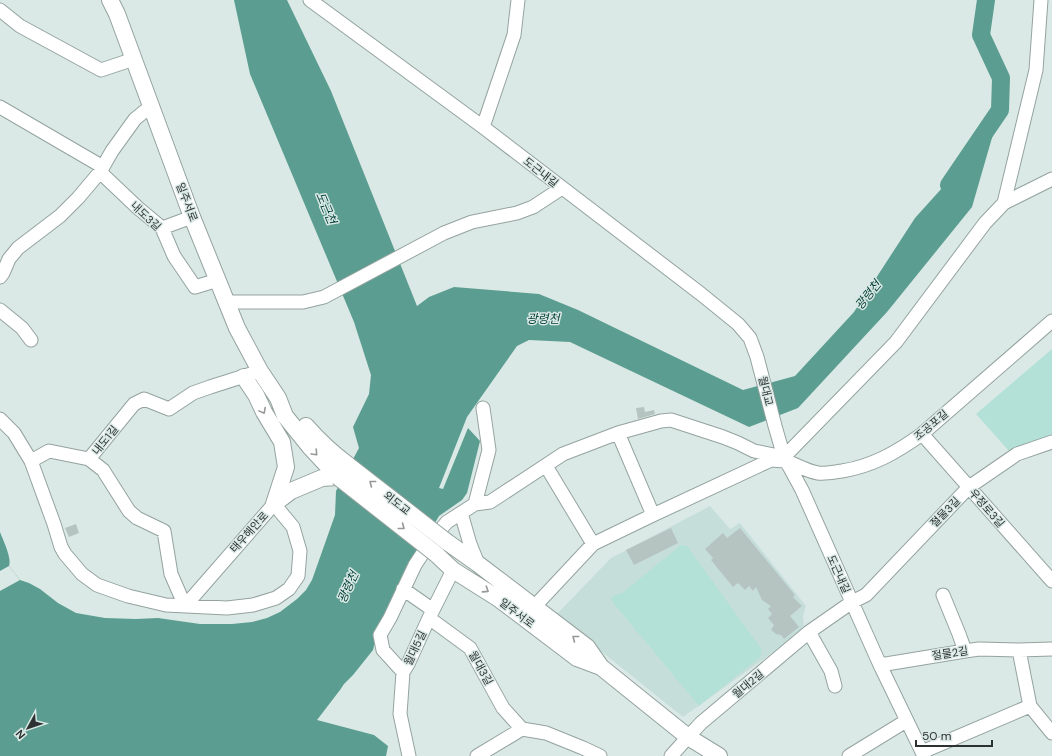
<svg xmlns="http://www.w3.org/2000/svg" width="1052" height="756" font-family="'DM Sans','Noto Sans KR',sans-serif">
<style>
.built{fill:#c6ded9}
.green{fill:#b3e1d7}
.water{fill:#5b9d90}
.pier{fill:#dae9e6}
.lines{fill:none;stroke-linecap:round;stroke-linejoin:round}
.river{stroke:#5b9d90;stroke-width:18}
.building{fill:#b6c4c1}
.minor-casing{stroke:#94a39f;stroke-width:15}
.major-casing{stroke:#94a39f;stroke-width:18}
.minor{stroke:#fff;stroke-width:13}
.major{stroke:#fff;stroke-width:16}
.major-bridge-casing{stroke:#94a39f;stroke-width:18;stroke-linecap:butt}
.major-bridge{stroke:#fff;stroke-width:16}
.oneway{stroke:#969898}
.labels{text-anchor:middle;stroke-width:3;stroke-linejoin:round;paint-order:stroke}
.street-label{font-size:11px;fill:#2c3231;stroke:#dae9e6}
.water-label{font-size:12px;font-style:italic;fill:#003d35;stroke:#dae9e6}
</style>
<rect width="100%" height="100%" fill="#dae9e6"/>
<path class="built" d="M 710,506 L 730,529 L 740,523 L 806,606 L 803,616 L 804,630 L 683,717 L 556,615 L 611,558 Z"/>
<path class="green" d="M 1052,349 L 1052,437 L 1009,451 L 976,414 Z
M 681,545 L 687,546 L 762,650 L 760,657 L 699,706 L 610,599 L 617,594 L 621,594 Z"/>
<path class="water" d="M 234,0 L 287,0 L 331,91 L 417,306 L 429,297 L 454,287 L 539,294 L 578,310 L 743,390 L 795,376 L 854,312 L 915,218 L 961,167 L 1000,110 L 972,207 L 887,312 L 798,408 L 749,427 L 570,342 L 529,340 L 517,346 L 467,417 L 439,488 L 443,489 L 468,428 L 480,441 L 467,493 L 462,500 L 439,516 L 415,556 L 377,634 L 373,650 L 353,675 L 344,684 L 340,690 L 317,720 L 374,735 L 388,746 L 386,756 L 0,756 L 0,532 C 3,540 12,558 9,566 L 20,580 L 29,583 L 40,589 L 58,603 L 76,613 L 105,618 L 136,619 L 158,618 L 200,624 L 232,624 L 252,622 L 267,618 L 280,612 L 297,599 L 306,590 L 312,580 L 335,515 L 336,491 L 359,448 L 353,427 L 369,394 L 371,375 L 354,322 L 250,74 Z"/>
<path class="pier" d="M 9,566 L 20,580 L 0,591 L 0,571 Z"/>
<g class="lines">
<path class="river" d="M 949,185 L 1000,110 L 1001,78 L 981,35 L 986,0"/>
</g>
<path class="building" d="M 644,407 L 645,412 L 654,410 L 655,414 L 638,419 L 636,408 Z
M 76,524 L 79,533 L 69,537 L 65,528 Z
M 671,528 L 678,543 L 634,565 L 626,550 Z
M 740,528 L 795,595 L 793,597 L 802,606 L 790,616 L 799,627 L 784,639 L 781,635 L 776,634 L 771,630 L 774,625 L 768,618 L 772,614 L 768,609 L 771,606 L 762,600 L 756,587 L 753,591 L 749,586 L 745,590 L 738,583 L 733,587 L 711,560 L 713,558 L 705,549 L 723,533 L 727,538 Z"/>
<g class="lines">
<g class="minor-casing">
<path id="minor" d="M 310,0 L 483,127 L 701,294 L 738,324 L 750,338 L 757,357 L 775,426 L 784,457 L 802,490 L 880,665 L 924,756
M 0,10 L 20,26 L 101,70 L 134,59
M 0,107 L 103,167
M 483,127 L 514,35 L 518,0
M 100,172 L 138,208 L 162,228 L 174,256 L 195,287 L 218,280
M 1004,203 L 1052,179
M 162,228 L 192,217
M 0,277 L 3,273 L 9,259 L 18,248 L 60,216 L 78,198 L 100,172 L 112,151 L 135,119 L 151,106
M 227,302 L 303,302 L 324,297 L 444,233 L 472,222 L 517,213 L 533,207 L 562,188
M 0,310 L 22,328 L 31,340
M 0,419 L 14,433 L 31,461 L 54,524 L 61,547 L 65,554 L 82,574 L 97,585 L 128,596 L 166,605 L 227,608 L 253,605 L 276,598 L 289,589 L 298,576 L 300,551 L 293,527 L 274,504 L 185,606
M 618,433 L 653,515
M 922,434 L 1052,581
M 89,459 L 134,404 L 144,399 L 169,409 L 193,393 L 210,387 L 260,371
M 31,461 L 49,451 L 89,459 L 103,470 L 129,511 L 137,518 L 164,531 L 171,574 L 185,606
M 546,466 L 593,544
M 475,504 L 489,450 L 483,408
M 461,513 L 470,544 L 478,564
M 403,589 L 433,610
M 943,595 L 959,634 L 965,651
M 534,607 L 593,544 L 653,515 L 771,460 C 776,461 783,460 789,462 C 799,466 807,471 818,473 C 825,474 834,472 842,471 C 873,466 897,452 922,434 L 1052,321
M 429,618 L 470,648 L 503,708 L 522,729
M 809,632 L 831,671 L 835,686
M 1019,650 L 1030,706 L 1052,733
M 880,665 L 965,651 L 979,649 L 1019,650 L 1052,649
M 403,672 L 383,650 L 380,635 L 390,618 L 415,565 L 430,542 L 447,522 L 475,504 L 490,502 L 563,454 L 618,433 L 661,421 L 671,420 L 723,437 L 738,443 L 754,451 L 784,457 L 896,342 L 985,223 L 1004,203 L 1036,70 L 1041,0
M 922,752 L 1030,706
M 409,756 L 400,714 L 403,672 L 408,664 L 429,618 L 453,570
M 477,756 L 522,729 L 546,733 L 583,748 L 600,756
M 671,756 L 688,737 L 701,723 L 809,632 L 852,602 L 866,595 L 969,487 L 1017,454 L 1052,442
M 849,756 L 906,721"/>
</g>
<g class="major-casing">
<path id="major" d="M 110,0 L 117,14 L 192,217 L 237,328 L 260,371 L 278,398 L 285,416 L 310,447 L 338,477
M 244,377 L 256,395 L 264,412 L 282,442 L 286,467 L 274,504
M 306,426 C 319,441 332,453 348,465
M 274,504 L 291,491 L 322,478 L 338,477
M 447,542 L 478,564 L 587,647 L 601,667 L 688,737 L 719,756
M 436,554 L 453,570 L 499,599 L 577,658 L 601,667"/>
</g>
<use href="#minor" class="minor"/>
<use href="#major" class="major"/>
<g class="major-bridge-casing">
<path id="major-bridge" d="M 348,465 L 447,542
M 338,477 L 436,554"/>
</g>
<use href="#major-bridge" class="major-bridge"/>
</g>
<defs><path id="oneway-chevron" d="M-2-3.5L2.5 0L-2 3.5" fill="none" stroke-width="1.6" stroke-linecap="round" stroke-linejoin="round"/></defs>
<g class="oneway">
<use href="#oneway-chevron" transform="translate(263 411) rotate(62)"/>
<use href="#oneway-chevron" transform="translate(315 453) rotate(47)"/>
<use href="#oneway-chevron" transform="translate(372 483) rotate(-142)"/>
<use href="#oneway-chevron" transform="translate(402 527) rotate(38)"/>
<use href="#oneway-chevron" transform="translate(486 590) rotate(33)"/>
<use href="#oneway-chevron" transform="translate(575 638) rotate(-142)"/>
</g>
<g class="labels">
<g class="street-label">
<text transform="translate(541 172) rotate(38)" y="4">도근내길</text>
<text transform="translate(187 202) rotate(69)" y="4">일주서로</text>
<text transform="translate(146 216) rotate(43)" y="4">내도3길</text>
<text transform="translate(766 391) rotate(76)" y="4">월대교</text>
<text transform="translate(931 425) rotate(-40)" y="4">조공포길</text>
<text transform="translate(105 440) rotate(-51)" y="4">내도1길</text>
<text transform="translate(397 503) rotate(38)" y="4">외도교</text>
<text transform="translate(987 508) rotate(49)" y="4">우정로3길</text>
<text transform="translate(945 512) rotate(-46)" y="4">절물3길</text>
<text transform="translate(249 532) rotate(-48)" y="4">태우해안로</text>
<text transform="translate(839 574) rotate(66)" y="4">도근내길</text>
<text transform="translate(517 613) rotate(37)" y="4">일주서로</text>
<text transform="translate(415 648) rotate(-65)" y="4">월대5길</text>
<text transform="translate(950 653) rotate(-9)" y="4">절물2길</text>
<text transform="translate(481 668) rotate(61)" y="4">월대3길</text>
<text transform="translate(748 684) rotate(-40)" y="4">월대2길</text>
</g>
<g class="water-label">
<text transform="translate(326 208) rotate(67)" y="4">도근천</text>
<text transform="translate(868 295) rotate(-51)" y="4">광령천</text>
<text x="543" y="323">광령천</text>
<text transform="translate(348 587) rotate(-65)" y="4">광령천</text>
</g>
</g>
<g transform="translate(28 728) rotate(230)" stroke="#dae9e6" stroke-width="3" paint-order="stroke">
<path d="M0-3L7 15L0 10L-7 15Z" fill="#2c3231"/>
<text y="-6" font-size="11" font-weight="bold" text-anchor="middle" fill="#2c3231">N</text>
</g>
<path d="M916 740v6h76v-6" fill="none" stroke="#2c3231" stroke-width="2"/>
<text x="922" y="740" font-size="12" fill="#2c3231" stroke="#dae9e6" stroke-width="3" paint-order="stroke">50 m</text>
</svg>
